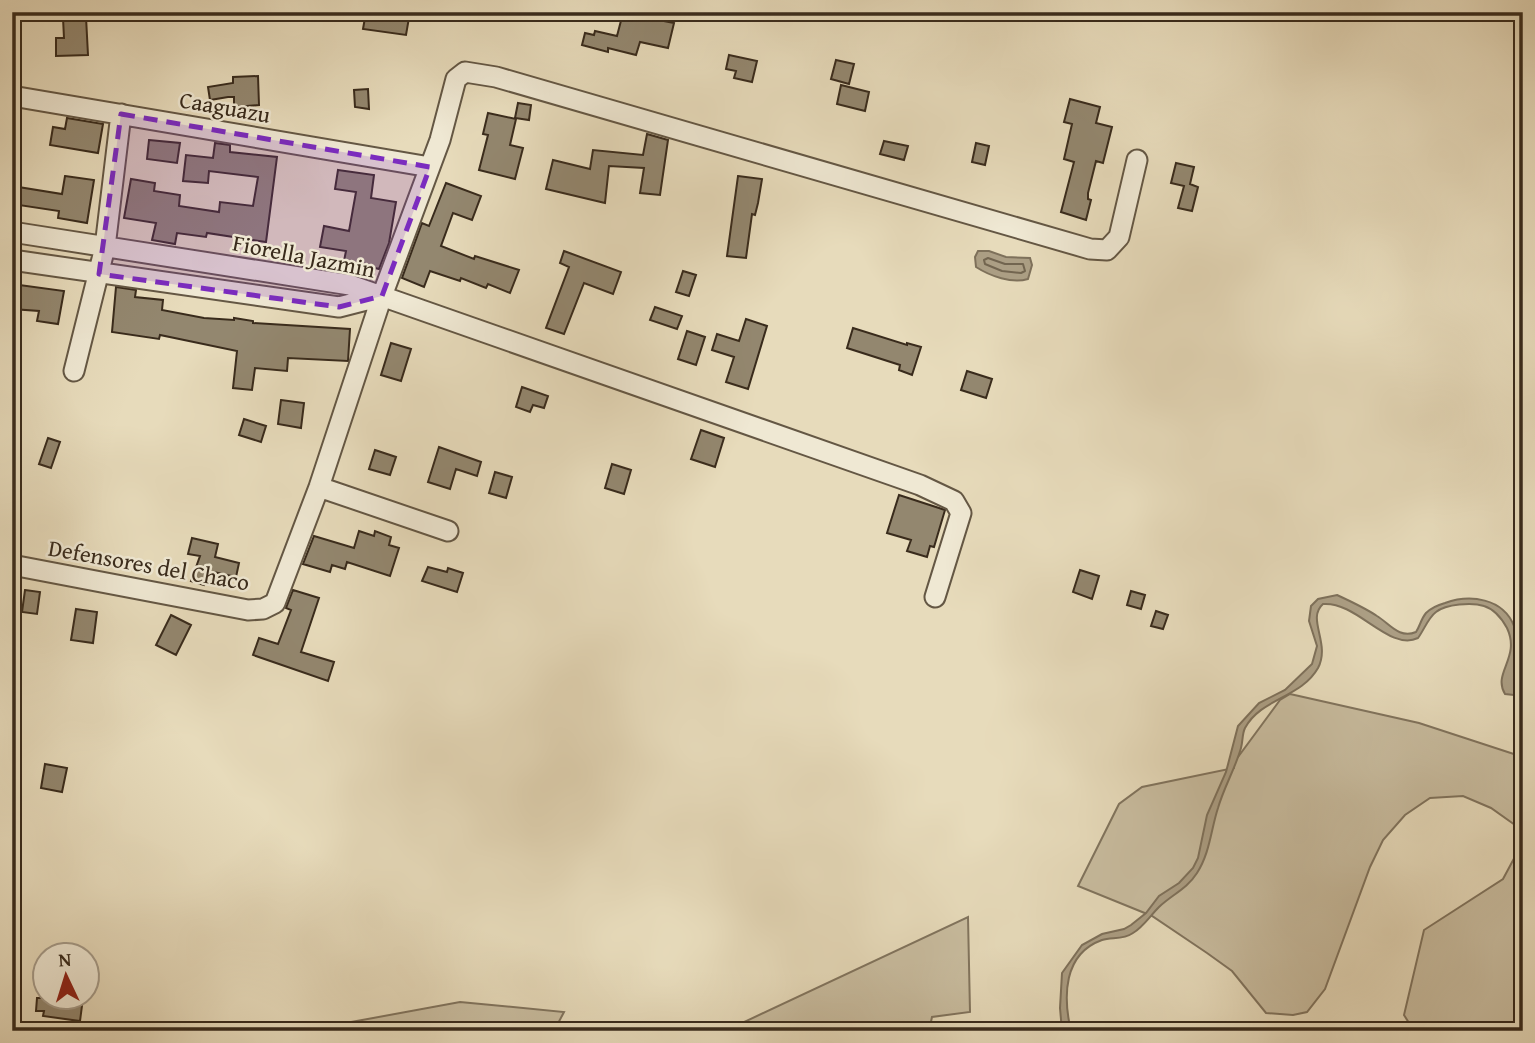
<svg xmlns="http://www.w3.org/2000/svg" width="1535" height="1043" font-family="'Gentium Book Plus',serif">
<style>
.green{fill:#c9bda0;stroke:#81745e;stroke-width:2}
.water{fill:#ac9f85;stroke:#7e715b;stroke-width:2}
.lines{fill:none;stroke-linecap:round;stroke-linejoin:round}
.shore{stroke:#726550;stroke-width:2}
.building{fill:#93876f;stroke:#392b1c;stroke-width:2}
.minor-casing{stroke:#645744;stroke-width:23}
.minor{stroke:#efe8d3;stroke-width:19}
.marked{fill:#7b2cbf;fill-opacity:0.2;stroke:#7b2cbf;stroke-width:5;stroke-dasharray:14 9;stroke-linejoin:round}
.labels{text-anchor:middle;stroke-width:5;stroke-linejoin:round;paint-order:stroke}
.street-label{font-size:23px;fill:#392b1c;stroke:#efe8d3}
</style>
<rect width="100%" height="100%" fill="#e7dbbb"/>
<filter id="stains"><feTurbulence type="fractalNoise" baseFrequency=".00286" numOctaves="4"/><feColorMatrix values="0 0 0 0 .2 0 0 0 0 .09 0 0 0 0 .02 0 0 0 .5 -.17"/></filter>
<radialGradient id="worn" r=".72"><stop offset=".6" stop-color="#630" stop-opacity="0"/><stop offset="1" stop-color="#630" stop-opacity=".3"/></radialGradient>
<path class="green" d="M 1290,694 L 1419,723 L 1523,757 L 1523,1031 L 1414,1031 L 1404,1015 L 1424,930 L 1503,879 L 1518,851 L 1515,825 L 1491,808 L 1463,796 L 1430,798 L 1405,815 L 1383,840 L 1370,867 L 1325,989 L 1307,1012 L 1293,1015 L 1266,1013 L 1232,971 L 1207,953 L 1152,916 L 1078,886 L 1119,804 L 1142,787 L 1234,768 L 1234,759 L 1238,757 L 1280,700 Z
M 968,917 L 970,1012 L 932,1017 L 929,1031 L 725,1031 Z
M 460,1002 L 564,1012 L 554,1031 L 353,1031 L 346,1023 Z"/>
<path class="water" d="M 978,251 L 989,251 L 1006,257 L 1030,258 L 1032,265 L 1028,279 C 1012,284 990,276 976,267 L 975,257 Z
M 1337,595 C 1350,601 1365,608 1377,616 C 1390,624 1399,639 1416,632 C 1420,626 1421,619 1426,613 C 1431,608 1438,605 1445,603 C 1470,594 1503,598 1514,626 C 1521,643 1515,666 1515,685 L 1523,689 L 1523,696 L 1505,694 C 1492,673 1521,658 1507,628 C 1502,619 1494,609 1484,606 C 1472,602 1446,604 1436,612 C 1428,618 1424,630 1418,638 C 1389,652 1357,601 1323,604 C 1306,619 1331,643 1318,668 C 1301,698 1261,698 1245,728 C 1242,734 1243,741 1241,748 C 1235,769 1224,787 1218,808 C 1211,829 1210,853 1197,873 C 1186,890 1174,893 1159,907 C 1150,916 1143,927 1133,933 C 1123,940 1112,937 1102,940 C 1063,954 1063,997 1071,1031 L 1062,1031 L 1060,1008 L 1062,973 L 1082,945 L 1102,934 L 1124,929 L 1131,925 L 1146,913 L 1159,896 L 1179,883 L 1193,868 L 1198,858 L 1207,815 L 1226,772 L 1238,726 L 1259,703 L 1285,690 L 1312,664 L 1317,646 L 1309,621 L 1311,606 L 1318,599 Z"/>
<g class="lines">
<path class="shore" d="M 988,258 L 1005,264 L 1023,264 L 1025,271 L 1021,273 L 1002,271 L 985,264 L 984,260 Z"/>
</g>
<path class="building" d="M 366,12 L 410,12 L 406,35 L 363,29 Z
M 623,13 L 674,23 L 668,48 L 640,42 L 636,55 L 608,48 L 608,52 L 582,45 L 585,33 L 594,35 L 595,31 L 617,36 Z
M 86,17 L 88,55 L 56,56 L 56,38 L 64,38 L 63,18 Z
M 729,55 L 757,61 L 752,82 L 734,78 L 736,71 L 726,69 Z
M 836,60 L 854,64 L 849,84 L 831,79 Z
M 258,76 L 259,105 L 234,107 L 234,97 L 228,97 L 210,100 L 208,87 L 233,83 L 233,77 Z
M 841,85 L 869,92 L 865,111 L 837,104 Z
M 368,89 L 369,109 L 355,107 L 354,90 Z
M 1070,99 L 1100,107 L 1096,123 L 1112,127 L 1103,163 L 1096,161 L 1088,193 L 1088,199 L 1091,200 L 1086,220 L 1061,212 L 1074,162 L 1064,159 L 1072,124 L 1064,122 Z
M 518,103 L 531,105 L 529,120 L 515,118 Z
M 488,113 L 516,119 L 510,145 L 523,148 L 515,179 L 479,170 L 488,135 L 483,134 Z
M 67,118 L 103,124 L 98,153 L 50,145 L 53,127 L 65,129 Z
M 647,134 L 668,140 L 660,195 L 640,193 L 644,168 L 609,166 L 605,203 L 546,189 L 553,160 L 590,169 L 593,150 L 643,155 Z
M 149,140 L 180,143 L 177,163 L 147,159 Z
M 884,141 L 908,146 L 904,160 L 880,154 Z
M 215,143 L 230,145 L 230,152 L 277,157 L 266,242 L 207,233 L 206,237 L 177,233 L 175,244 L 152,240 L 156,223 L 124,218 L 131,179 L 155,183 L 154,191 L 180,195 L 179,206 L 219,212 L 220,202 L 253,206 L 258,177 L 209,171 L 208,183 L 183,181 L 186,155 L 213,158 Z
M 976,143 L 989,146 L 985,165 L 972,162 Z
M 1176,163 L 1194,167 L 1190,184 L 1198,187 L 1192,211 L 1178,208 L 1184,186 L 1171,183 Z
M 338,170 L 374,175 L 371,198 L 396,202 L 389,243 L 379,269 L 375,268 L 372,279 L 342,271 L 346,251 L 320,247 L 324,226 L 349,231 L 356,192 L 335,189 Z
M 65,176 L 94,180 L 87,223 L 58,218 L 59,211 L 12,204 L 12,186 L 62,194 Z
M 738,176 L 762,179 L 758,203 L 755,215 L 752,214 L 746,258 L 727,256 Z
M 446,183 L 481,196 L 472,220 L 453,213 L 441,246 L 474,259 L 475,256 L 519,270 L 510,293 L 488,284 L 486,288 L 461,278 L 460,281 L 430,271 L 424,287 L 402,278 L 422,223 L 429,226 Z
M 564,251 L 621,272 L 613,294 L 584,283 L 564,334 L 546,328 L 569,267 L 560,263 Z
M 683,271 L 696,275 L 689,296 L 676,292 Z
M 12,284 L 64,291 L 58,324 L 37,321 L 39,311 L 12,309 Z
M 116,287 L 136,290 L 135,297 L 163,300 L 162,310 L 204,318 L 234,320 L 234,318 L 253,321 L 253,323 L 350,329 L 348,361 L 288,358 L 287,371 L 255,368 L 252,390 L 233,388 L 237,351 L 160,335 L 159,339 L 112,332 Z
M 655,307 L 682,316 L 677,329 L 650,320 Z
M 746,319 L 767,326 L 748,389 L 726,382 L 734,357 L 712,350 L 717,334 L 739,341 Z
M 853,328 L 907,345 L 907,343 L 921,347 L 912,375 L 899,370 L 900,365 L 847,348 Z
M 687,331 L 705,337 L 696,365 L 678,359 Z
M 391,343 L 411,349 L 401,381 L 381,375 Z
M 967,371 L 992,379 L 986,398 L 961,390 Z
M 522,387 L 548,396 L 544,408 L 533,405 L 530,412 L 516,407 Z
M 281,400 L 304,403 L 301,428 L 278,424 Z
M 244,419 L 266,426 L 261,442 L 239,435 Z
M 701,430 L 724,438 L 715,467 L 691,459 Z
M 48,438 L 60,442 L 51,468 L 39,464 Z
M 439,447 L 481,462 L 477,476 L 456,469 L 450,489 L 428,482 Z
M 375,450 L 396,457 L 390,475 L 369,469 Z
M 612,464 L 631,470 L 624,494 L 605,488 Z
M 495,472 L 512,477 L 506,498 L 489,493 Z
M 899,495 L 945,510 L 934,547 L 930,546 L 927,557 L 907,551 L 911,540 L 887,533 Z
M 359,531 L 374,536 L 375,531 L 391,537 L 389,545 L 399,548 L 390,576 L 347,562 L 345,569 L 332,565 L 330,572 L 303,564 L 314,536 L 354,548 Z
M 192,538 L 218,544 L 215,557 L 239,563 L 236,577 L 209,571 L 204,585 L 191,581 L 200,556 L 188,554 Z
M 428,567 L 447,572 L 448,568 L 463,573 L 457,592 L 422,581 Z
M 1080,570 L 1099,576 L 1092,599 L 1073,592 Z
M 25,590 L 40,592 L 37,614 L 22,612 Z
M 293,590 L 319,598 L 301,652 L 334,662 L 328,681 L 253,655 L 259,638 L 278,644 L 291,610 L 286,608 Z
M 1131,591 L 1145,595 L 1141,609 L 1127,605 Z
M 76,609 L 97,612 L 93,643 L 71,640 Z
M 1156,611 L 1168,615 L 1163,629 L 1151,626 Z
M 171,615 L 191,625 L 176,655 L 156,645 Z
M 45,764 L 67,768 L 62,792 L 41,788 Z
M 37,998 L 83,998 L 80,1021 L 43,1016 L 44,1011 L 36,1011 Z"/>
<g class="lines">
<g class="minor-casing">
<path id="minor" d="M 12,96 L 430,167
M 12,232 L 350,285 L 920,485 L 954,501 L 961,513 L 935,597
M 12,260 L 339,307 L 382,296
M 74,371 L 105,247 L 121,114
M 319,487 L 448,531
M 12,565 L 248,610 L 263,609 L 275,603 L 319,487 L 382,296 L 440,140 L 456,79 L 465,72 L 496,77 L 1090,249 L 1107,250 L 1119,237 L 1137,160"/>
</g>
<use href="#minor" class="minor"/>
</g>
<path class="marked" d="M 121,114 L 430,167 L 382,296 L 339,307 L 99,274 Z"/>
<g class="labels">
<g class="street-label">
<text transform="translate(225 107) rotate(10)" y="8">Caaguazu</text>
<text transform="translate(304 256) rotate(11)" y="8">Fiorella Jazmin</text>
<text transform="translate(149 565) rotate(10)" y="8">Defensores del Chaco</text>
</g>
</g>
<rect width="1535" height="1043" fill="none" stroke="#e7dbbb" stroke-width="42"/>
<rect x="14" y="14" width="1507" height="1015" fill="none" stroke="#392b1c" stroke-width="3.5"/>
<rect x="21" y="21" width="1493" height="1001" fill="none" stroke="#392b1c" stroke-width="2"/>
<g transform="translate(66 976) rotate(356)"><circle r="33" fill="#efe8d3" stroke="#a69c8a" stroke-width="2"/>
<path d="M0-5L12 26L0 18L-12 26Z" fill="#8f2418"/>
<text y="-10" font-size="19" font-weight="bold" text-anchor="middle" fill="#392b1c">N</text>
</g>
<rect width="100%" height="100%" filter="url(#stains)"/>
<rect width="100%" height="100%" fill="url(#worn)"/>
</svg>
